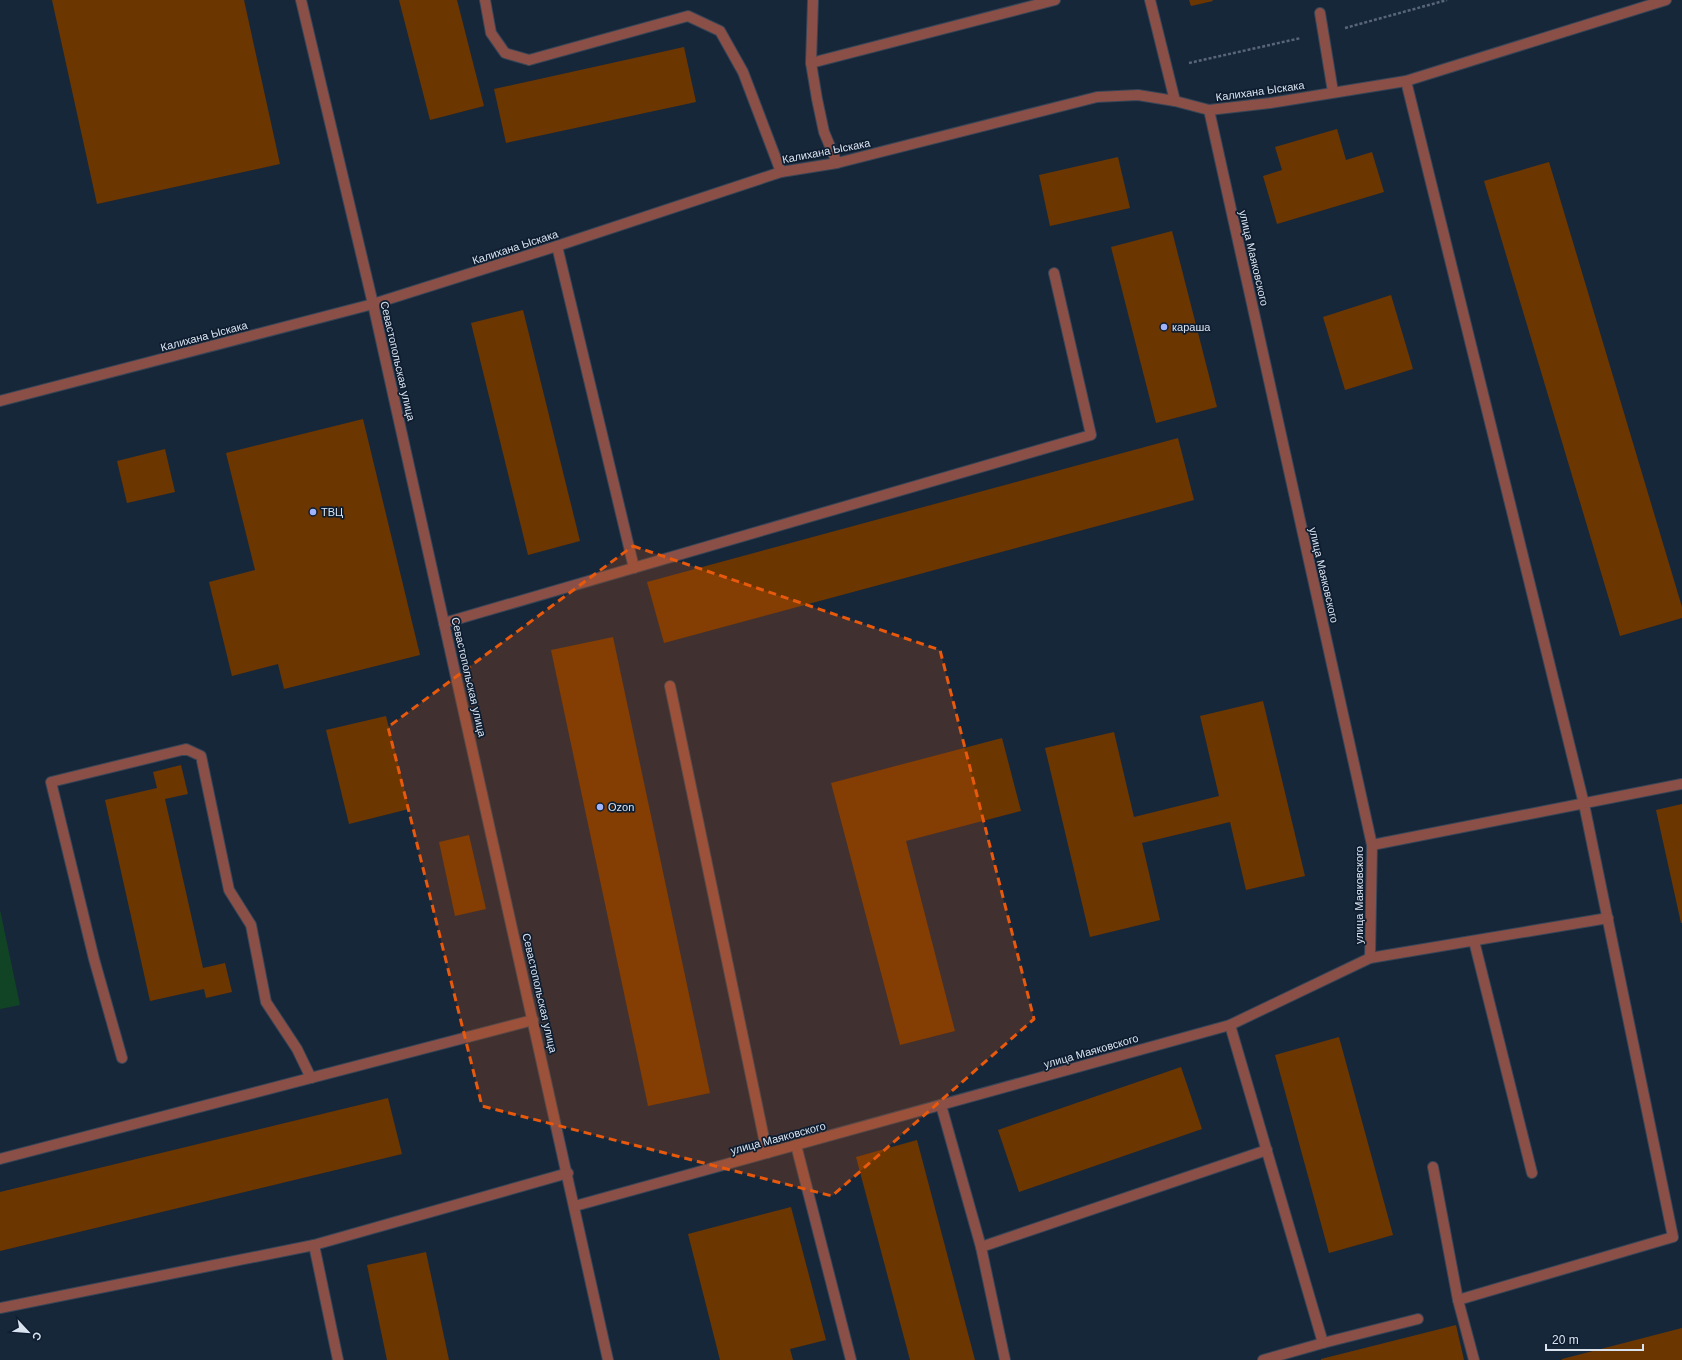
<svg xmlns="http://www.w3.org/2000/svg" width="1682" height="1360" viewBox="0 0 1682 1360" font-family="Helvetica,sans-serif">
<rect width="100%" height="100%" fill="#17273a"/>
<path fill="#114424" d="M0 910 20 1005 0 1009Z"/>
<g fill="#6c3600">
<path d="M52 0H244L280 164 97 204Z"/>
<path d="M399 0H457L484 106 430 120Z"/>
<path d="M1189 0H1212L1213 1 1191 6Z"/>
<path d="M684 47 696 102 506 143 494 89Z"/>
<path d="M1337 129 1346 160 1372 152 1384 192 1277 224 1263 176 1282 170 1275 147Z"/>
<path d="M1118 157 1130 208 1050 226 1039 175Z"/>
<path d="M1549 162 1682 607V618L1620 636 1484 181Z"/>
<path d="M1172 231 1217 407 1156 423 1111 247Z"/>
<path d="M1391 295 1413 369 1345 390 1323 317Z"/>
<path d="M523 310 580 541 528 555 471 323Z"/>
<path d="M363 419 420 655 284 689 278 664 232 676 209 582 255 570 226 453Z"/>
<path d="M1178 438 1194 500 664 643 647 582Z"/>
<path d="M165 449 175 492 127 503 117 461Z"/>
<path d="M613 637 710 1093 648 1106 551 650Z"/>
<path d="M1263 701 1305 876 1246 890 1230 822 1142 843 1160 920 1090 937 1045 748 1114 732 1134 817 1219 796 1200 716Z"/>
<path d="M386 716 409 809 349 824 326 730Z"/>
<path d="M1002 738 1021 811 906 841 955 1031 900 1045 831 783Z"/>
<path d="M181 765 188 794 165 799 203 968 225 963 232 992 206 998 204 989 150 1001 105 800 157 788 153 772Z"/>
<path d="M1682 804V923H1681L1656 810Z"/>
<path d="M469 835 486 909 455 916 439 842Z"/>
<path d="M1339 1037 1393 1235 1329 1253 1275 1055Z"/>
<path d="M1181 1067 1202 1129 1019 1192 998 1130Z"/>
<path d="M388 1098 402 1154 0 1251V1192Z"/>
<path d="M917 1140 975 1360H910L856 1157Z"/>
<path d="M791 1207 826 1340 790 1349 793 1360H720L688 1234Z"/>
<path d="M426 1252 449 1360H387L367 1265Z"/>
<path d="M1456 1325 1464 1360H1321V1359Z"/>
<path d="M1682 1328V1360H1562V1359Z"/>
</g>
<g fill="none" stroke-linecap="round" stroke-linejoin="round">
<g stroke="#364557" stroke-width="12">
<g id="lane">
<path d="M485 0 491 33 505 53 529 60 688 16 720 31 743 72 781 172"/>
<path d="M813 0 811 63 817 99 824 132 837 163"/>
<path d="M1150 0 1175 101"/>
<path d="M1320 13 1333 92"/>
<path d="M811 63 1055 0"/>
<path d="M1406 81 1584 804 1673 1237 1458 1300 1474 1360"/>
<path d="M557 246 634 568"/>
<path d="M444 623 1091 435 1054 273"/>
<path d="M1474 941 1532 1173"/>
<path d="M1370 958 1608 918"/>
<path d="M1230 1025 1323 1343 1263 1360"/>
<path d="M122 1058 94 959 51 782 186 749 201 756 229 890 251 925 266 1002 297 1049 311 1078"/>
<path d="M941 1105 981 1247 1005 1360"/>
<path d="M796 1145 851 1360"/>
<path d="M0 1159 533 1020"/>
<path d="M1433 1167 1458 1300"/>
<path d="M981 1247 1267 1150"/>
<path d="M0 1308 314 1245"/>
<path d="M1323 1343 1418 1319"/>
<path d="M338 1360 314 1245 568 1173"/>
</g>
</g>
<g stroke="#364557" stroke-width="12">
<g id="street">
<path d="M301 0 373 304 608 1360"/>
<path d="M0 401 373 304 557 246 781 172 837 163 1097 97 1138 95 1175 101 1209 110 1270 103 1406 81 1666 0"/>
<path d="M670 686 767 1153"/>
<path d="M1372 845 1682 784"/>
<path d="M575 1206 1230 1025 1370 958 1372 845 1209 110"/>
</g>
</g>
<g stroke="#586677" stroke-width="2.5" stroke-dasharray="3 2" stroke-linecap="butt">
<path d="M1345 28 1447 0"/>
<path d="M1189 63 1301 38"/>
</g>
<use href="#lane" stroke="#8a4f46" stroke-width="10"/>
<use href="#street" stroke="#8a4f46" stroke-width="10"/>
</g>
<path fill="#e8590c" fill-opacity="0.2" stroke="#e8590c" stroke-width="3" stroke-dasharray="8 5" stroke-linejoin="round" d="M633 546 940 650 1034 1019 832 1196 482 1106 388 727Z"/>
<g fill="#a0b3fd" stroke="#0e1d30" stroke-width="1.5">
<circle cx="1164" cy="327" r="4"/>
<circle cx="313" cy="512" r="4"/>
<circle cx="600" cy="807" r="4"/>
</g>
<g text-anchor="middle" stroke-width="3.5" stroke-linejoin="round" paint-order="stroke">
<g font-size="11" fill="#d9e3f0" stroke="#0e1d30">
<text transform="translate(1260 91) rotate(-8)" y="4">Калихана Ыскака</text>
<text transform="translate(826 151) rotate(-11)" y="4">Калихана Ыскака</text>
<text transform="translate(515 247) rotate(-18)" y="4">Калихана Ыскака</text>
<text transform="translate(1254 258) rotate(77)" y="4">улица Маяковского</text>
<text transform="translate(204 336) rotate(-15)" y="4">Калихана Ыскака</text>
<text transform="translate(398 361) rotate(77)" y="4">Севастопольская улица</text>
<text transform="translate(1324 575) rotate(77)" y="4">улица Маяковского</text>
<text transform="translate(469 677) rotate(77)" y="4">Севастопольская улица</text>
<text transform="translate(1359 895) rotate(-90)" y="4">улица Маяковского</text>
<text transform="translate(540 993) rotate(77)" y="4">Севастопольская улица</text>
<text transform="translate(1091 1051) rotate(-16)" y="4">улица Маяковского</text>
<text transform="translate(778 1138) rotate(-15)" y="4">улица Маяковского</text>
</g>
<g font-size="11" fill="#d9e3f0" stroke="#0e1d30" text-anchor="start">
<text x="1172" y="331">караша</text>
<text x="321" y="516">ТВЦ</text>
<text x="608" y="811">Ozon</text>
</g>
</g>
<g transform="translate(28 1332) rotate(116)" stroke="#0e1d30" stroke-width="3" paint-order="stroke">
<path d="M0-3L7 15L0 10L-7 15Z" fill="#d9e3f0"/>
<text y="-6" font-size="11" font-weight="bold" text-anchor="middle" fill="#d9e3f0">С</text>
</g>
<path d="M1546 1344v6h97v-6" fill="none" stroke="#d9e3f0" stroke-width="2"/>
<text x="1552" y="1344" font-size="12" fill="#d9e3f0" stroke="#0e1d30" stroke-width="3" paint-order="stroke">20 m</text>
</svg>
